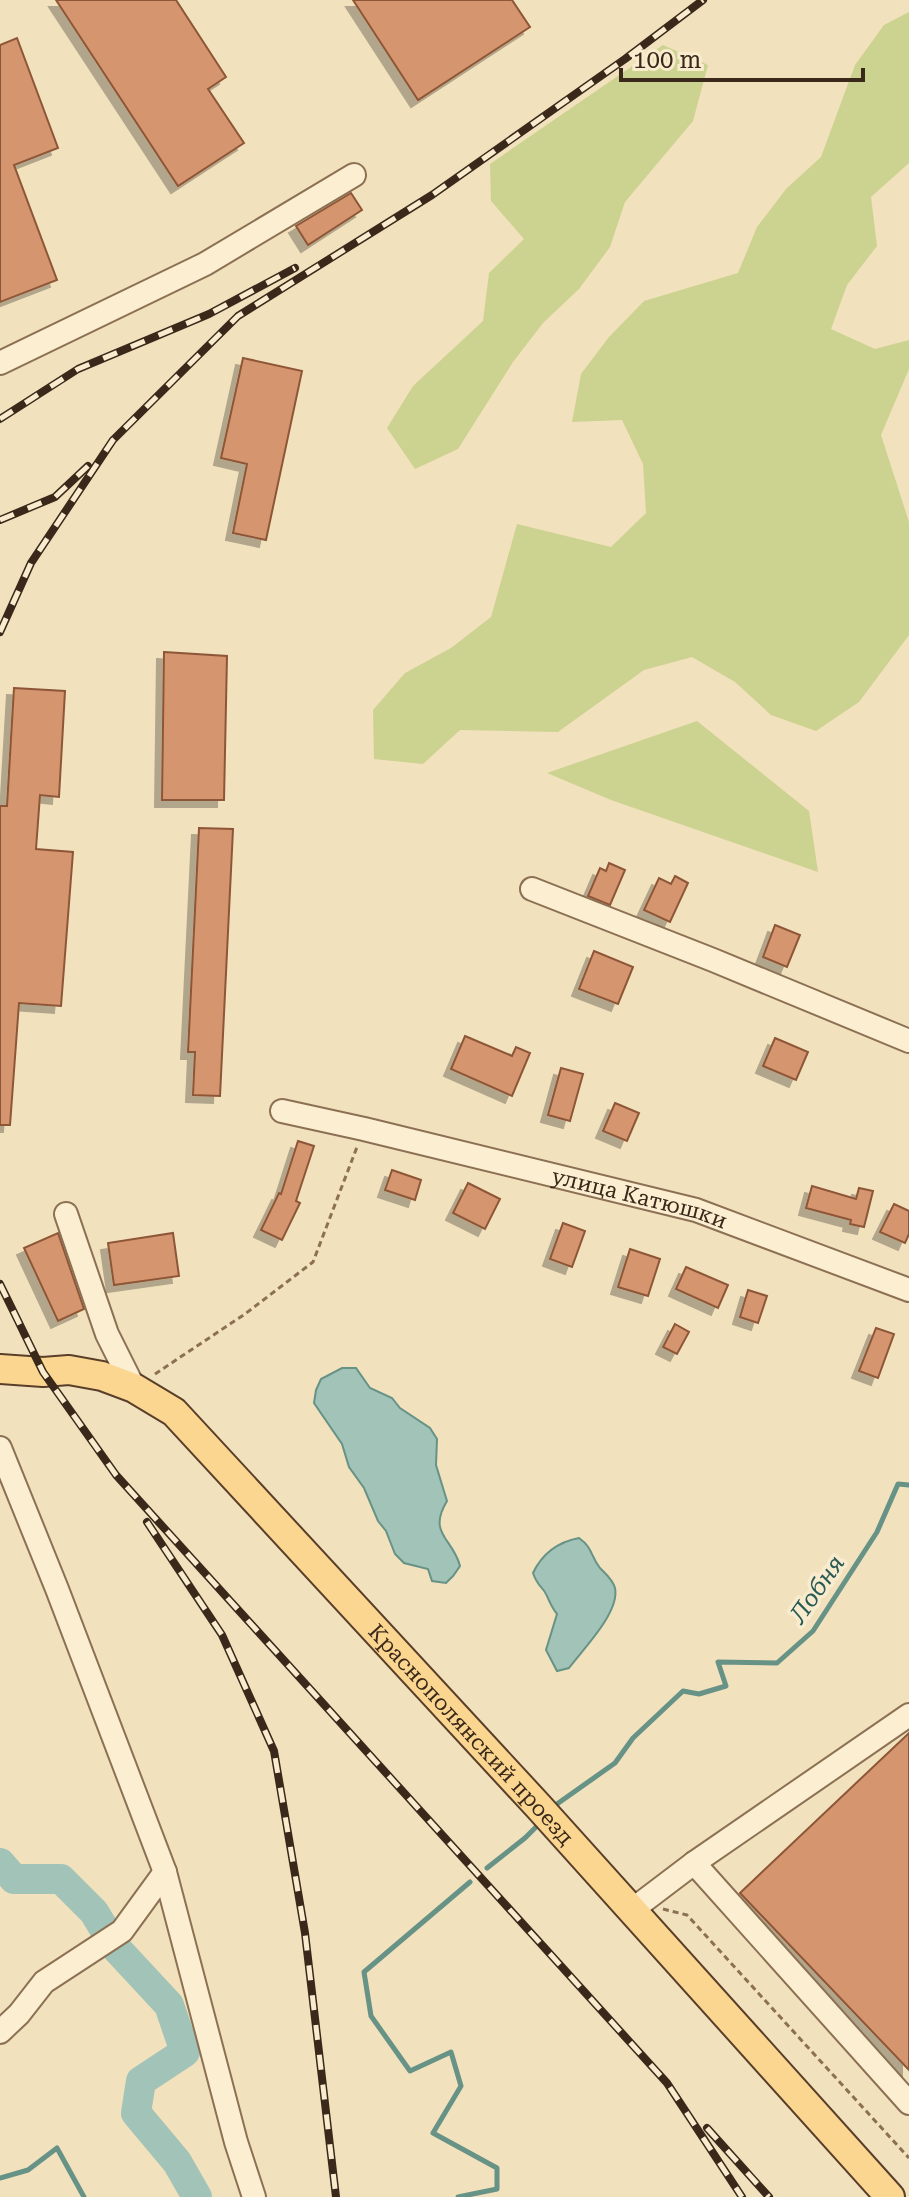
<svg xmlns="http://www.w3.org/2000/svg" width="909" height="2197" viewBox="0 0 909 2197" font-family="'Roboto Serif',serif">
<defs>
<filter id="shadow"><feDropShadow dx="-7" dy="7" stdDeviation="0" flood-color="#0004"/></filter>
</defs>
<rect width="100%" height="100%" fill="#f2e1bd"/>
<g fill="#ccd290">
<path d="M909 12V163L871 197 877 246 847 285 831 329 875 349 909 340V369L881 435 909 522V635L859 702 816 731 771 715 735 682 692 657 644 670 558 732 460 730 423 764 374 759 373 710 405 673 451 648 491 617 517 524 611 547 646 513 643 464 622 420 572 422 581 374 609 337 644 301 738 273 757 227 786 189 821 157 855 65 884 25Z"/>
<path d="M663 45 708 65 693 121 625 202 610 247 579 289 543 323 513 362 458 449 415 469 387 428 413 386 483 321 489 273 524 239 491 201 490 164Z"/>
<path d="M697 721 809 811 818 872 611 800 547 773Z"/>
</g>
<g fill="#a1c3b8" stroke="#679286" stroke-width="2">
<path d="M342 1368H356L370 1388 392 1398 400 1408 430 1428 437 1439 436 1465 447 1501C427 1534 453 1538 460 1566L453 1576 446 1583 432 1581 428 1569 404 1563 395 1554 386 1531 378 1521 364 1488 349 1467 342 1444 314 1403 316 1390 321 1379Z"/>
<path d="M579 1538C593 1548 590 1555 600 1568 606 1574 613 1580 615 1588 620 1612 584 1648 569 1668L557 1671 546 1650 557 1614C552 1608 550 1603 547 1596 543 1586 538 1588 533 1573 542 1554 558 1542 579 1538Z"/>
</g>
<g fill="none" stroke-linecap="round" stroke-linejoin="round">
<g stroke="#679286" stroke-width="5">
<path d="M557 1804 615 1763 633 1738 683 1691 699 1694 726 1686 718 1662 777 1663 813 1631 877 1532 898 1484 909 1485"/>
<path d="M487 1868 525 1838 537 1826"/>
<path d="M0 2178 28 2170 57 2148 84 2197"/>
<path d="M458 2197 497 2189V2168L433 2133 461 2086 451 2052 410 2071 371 2016 364 1972 470 1882"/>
</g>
<g stroke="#a1c3b8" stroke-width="30">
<path d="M0 1863 14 1879H61L94 1912 106 1932"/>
<path d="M116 1948 169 2005 185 2052 141 2081 136 2113 177 2162 197 2197"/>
</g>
</g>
<g fill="#d5956e" stroke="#8e5737" stroke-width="2" filter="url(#shadow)">
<path d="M56 0H176L226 77 208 89 244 143 178 186Z"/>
<path d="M353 0H512L530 27 418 100Z"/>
<path d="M17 38 58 148 14 165 57 280 0 302V45Z"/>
<path d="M351 193 362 210 308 245 296 226Z"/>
<path d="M243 358 302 371 266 540 233 533 247 464 221 458Z"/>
<path d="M164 652 227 656 224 800H162Z"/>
<path d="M14 688 65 691 59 797 40 795 36 849 73 852 61 1006 19 1003 10 1125H0V806H7Z"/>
<path d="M199 828 233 829 220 1096 193 1095 195 1052H188Z"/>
<path d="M609 863 625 870 610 905 588 896 600 868 606 871Z"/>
<path d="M675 876 688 883 670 922 644 910 659 878 671 884Z"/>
<path d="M775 925 800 935 787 967 763 957Z"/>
<path d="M594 951 633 967 618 1004 579 989Z"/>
<path d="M465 1036 512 1056 516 1047 530 1053 512 1096 451 1069Z"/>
<path d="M775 1038 808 1052 796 1080 763 1066Z"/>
<path d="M561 1068 583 1074 570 1121 548 1115Z"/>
<path d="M615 1103 639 1113 627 1141 603 1131Z"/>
<path d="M298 1141 314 1146 296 1201 300 1203 282 1240 261 1230 279 1193 281 1194Z"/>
<path d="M392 1170 421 1180 415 1200 385 1190Z"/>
<path d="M468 1183 500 1199 485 1229 453 1213Z"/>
<path d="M812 1186 856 1199 859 1188 873 1191 864 1227 850 1224 851 1220 806 1208Z"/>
<path d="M894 1204 909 1211V1234L905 1243 880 1232Z"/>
<path d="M563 1223 585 1231 572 1267 550 1259Z"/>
<path d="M58 1233 84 1309 58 1321 24 1248Z"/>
<path d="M173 1233 179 1276 114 1285 108 1243Z"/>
<path d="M630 1249 660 1259 648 1296 618 1287Z"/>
<path d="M686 1267 728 1285 718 1308 676 1289Z"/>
<path d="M748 1290 767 1296 758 1323 740 1317Z"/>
<path d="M675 1324 689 1332 677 1354 663 1347Z"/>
<path d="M876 1328 894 1334 878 1378 859 1371Z"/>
<path d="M909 1733V2070L740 1893Z"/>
</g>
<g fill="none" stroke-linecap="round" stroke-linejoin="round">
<g stroke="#8c7054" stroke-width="26">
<g id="minor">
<path d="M0 363 205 264 354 175"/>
<path d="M532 889 713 960 909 1041"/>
<path id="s1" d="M282 1111 364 1129 696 1210 909 1290"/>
<path d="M66 1214 107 1334 134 1388"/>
<path d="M0 1448 57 1589 165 1872 236 2142 254 2197"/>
<path d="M694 1863 909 2103"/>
<path d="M632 1910 694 1863 909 1715"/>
<path d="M0 2032 19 2014 44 1982 122 1931 165 1872"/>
</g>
</g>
<g stroke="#593e29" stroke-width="32">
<g id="major">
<path id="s2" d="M0 1369 43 1372 69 1370 102 1376 134 1388 174 1412 539 1807 890 2197"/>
</g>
</g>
<g stroke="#8c7054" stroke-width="3" stroke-dasharray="6 4" stroke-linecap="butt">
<path d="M155 1374 245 1314 313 1262 357 1147"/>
<path d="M663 1909 687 1915 909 2158"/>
</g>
<use href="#minor" stroke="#fceed1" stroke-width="22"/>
<use href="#major" stroke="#fbd690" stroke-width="28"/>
<g stroke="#3a291a" stroke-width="8">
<g id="rail">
<path d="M0 419 78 369 209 314 295 268"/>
<path d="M0 520 55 497 88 466"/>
<path d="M0 632 31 563 113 440 238 316 432 195 625 59 703 0"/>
<path d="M0 1284 43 1372 116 1475 667 2083 742 2197"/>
<path d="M147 1522 222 1635 274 1751 305 1933 336 2197"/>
<path d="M707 2128 769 2197"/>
</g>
</g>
<use href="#rail" stroke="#f9ebcd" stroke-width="5" stroke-dasharray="15" stroke-linecap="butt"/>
</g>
<g text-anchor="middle" stroke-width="7" stroke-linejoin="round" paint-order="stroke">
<g font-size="22" fill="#3a291a" stroke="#f9ebcd">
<text dy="8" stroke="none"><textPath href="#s1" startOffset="368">улица Катюшки</textPath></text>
<text dy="8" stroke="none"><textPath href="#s2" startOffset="622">Краснополянский проезд</textPath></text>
</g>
<g font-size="24" font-style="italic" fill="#285b56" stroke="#f9ebcd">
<text transform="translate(817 1589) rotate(-55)" y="8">Лобня</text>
</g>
</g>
<path d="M621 68v12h242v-12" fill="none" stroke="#3a291a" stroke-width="4"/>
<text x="633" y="68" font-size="24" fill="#3a291a" stroke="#f9ebcd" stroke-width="6" paint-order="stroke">100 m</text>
</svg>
